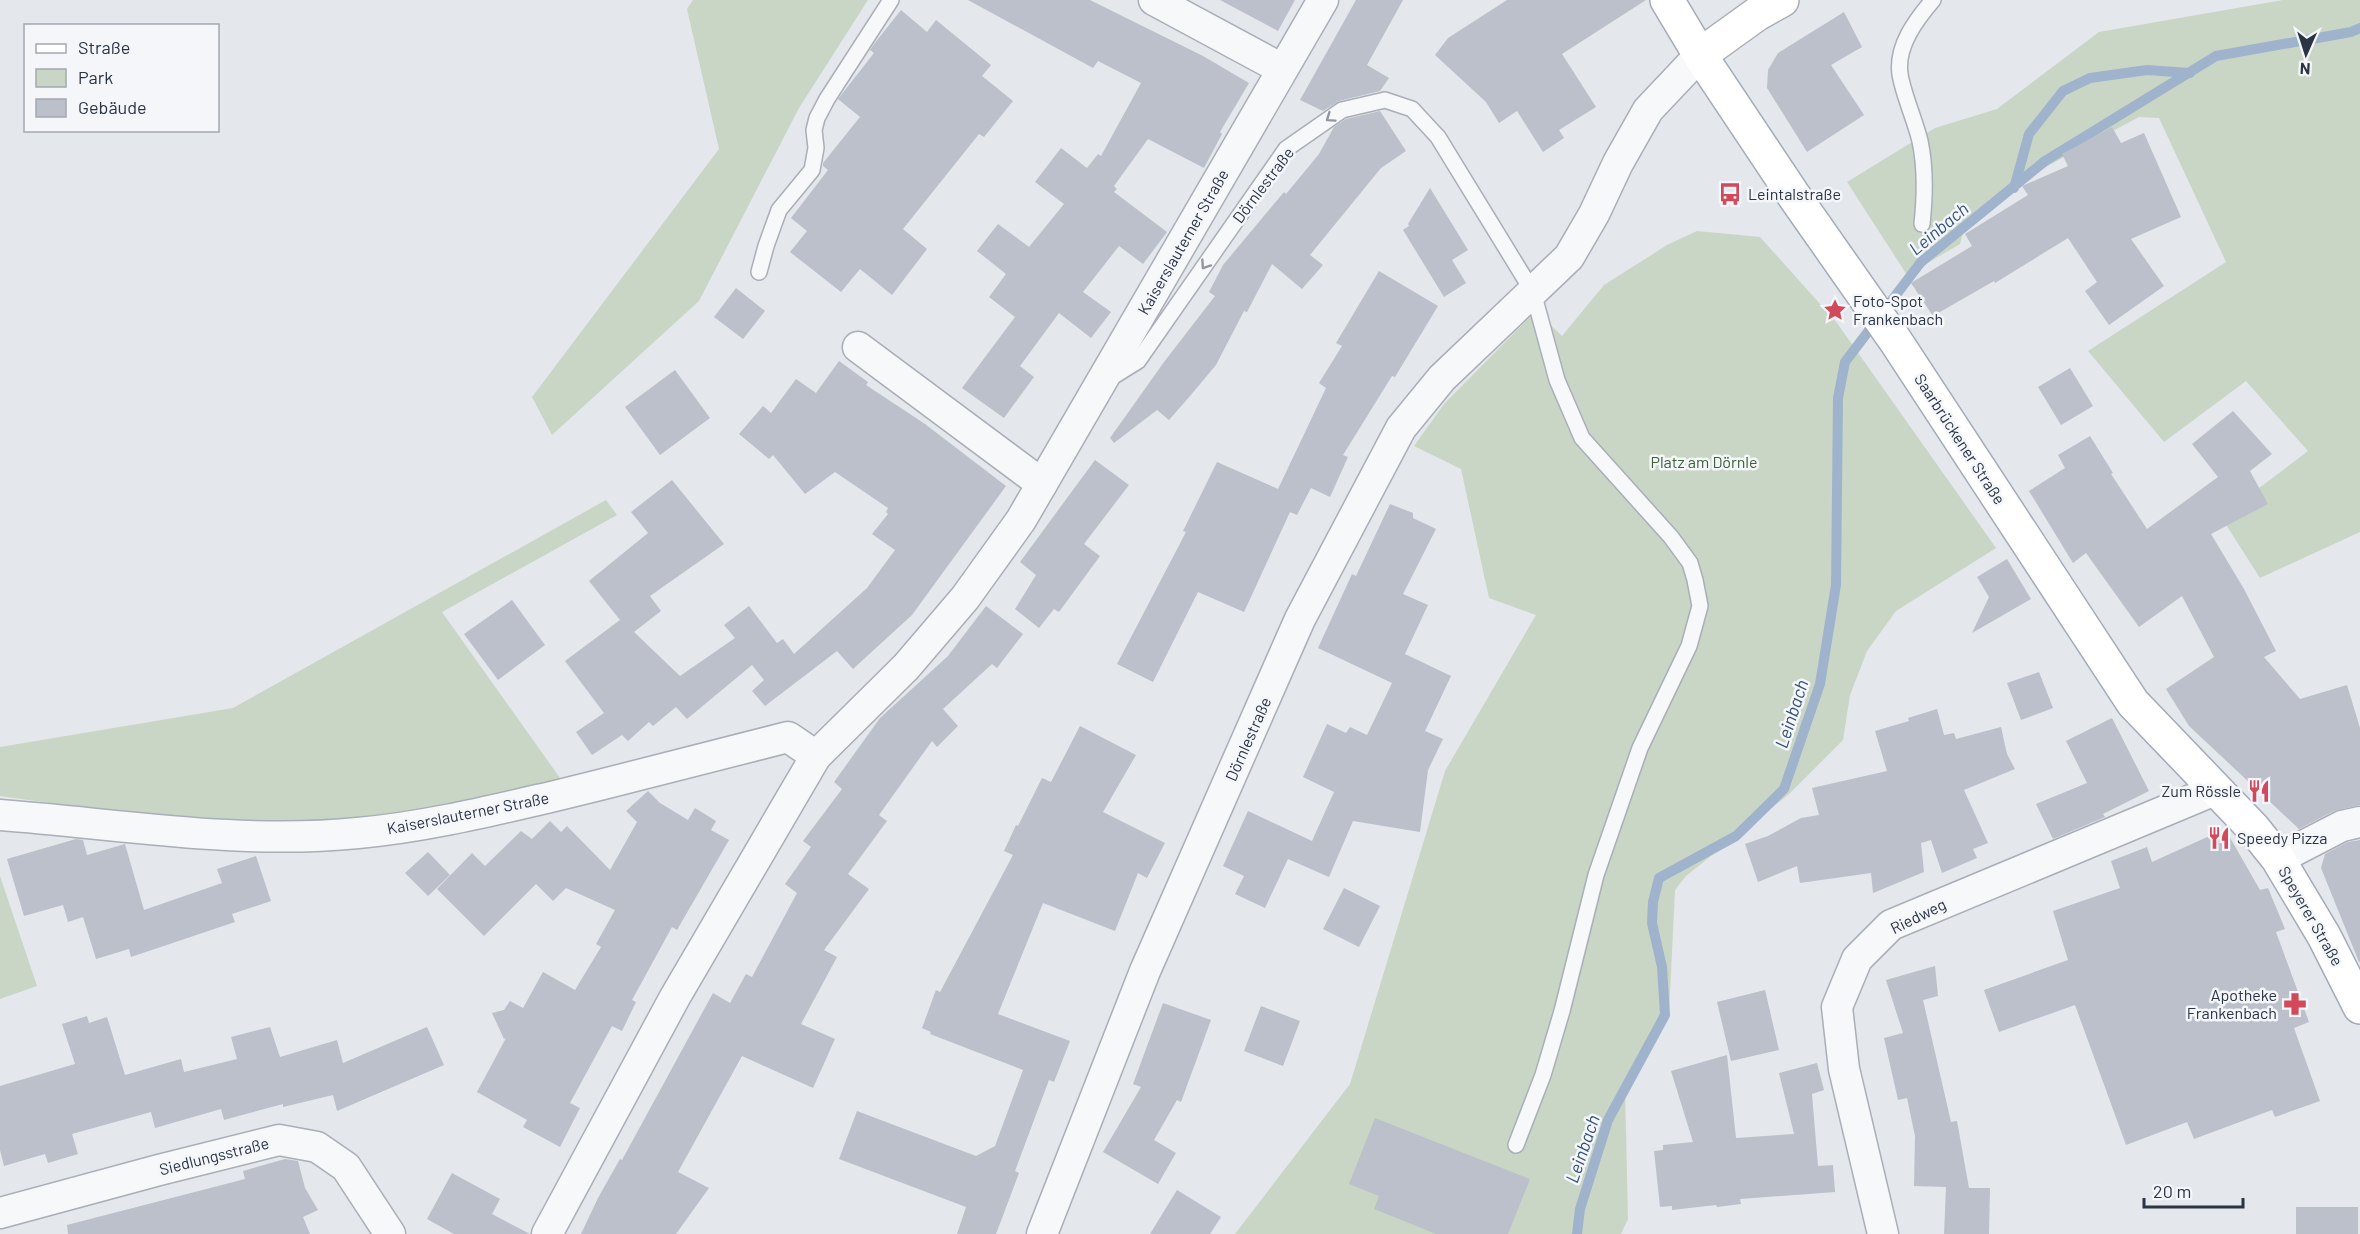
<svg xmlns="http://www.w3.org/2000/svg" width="2360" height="1234" viewBox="0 0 2360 1234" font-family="Barlow,sans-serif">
<rect width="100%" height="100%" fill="#e4e7ec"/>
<g fill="#c9d6c5">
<path d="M693 0H868L799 108 699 301 552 435 532 397 719 149 687 9Z"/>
<path d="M2283 0H2360V532L2260 578 2221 517 2308 451 2246 381 2164 442 2088 351 2226 262 2159 118 2139 117 2025 178 1965 225 1960 244 1907 275 1847 182 1935 128 1997 109 2099 32Z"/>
<path d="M1697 231 1760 237 1837 323 1996 548 1896 611 1867 651 1850 695 1843 740 1788 795 1686 876 1675 890 1669 1014 1625 1089 1628 1219 1621 1234H1235L1350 1084 1445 771 1536 615 1489 598 1461 469 1414 446 1444 404 1536 311 1562 336 1604 285 1667 245Z"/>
<path d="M606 500 617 515 442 612 565 785 401 819 228 828 0 796V747L233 708Z"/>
<path d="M0 876 37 986 0 999Z"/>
</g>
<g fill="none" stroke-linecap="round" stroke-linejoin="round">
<g stroke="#9fb4cc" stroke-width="10">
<path d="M2014 188 2029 134 2063 91 2090 78 2147 70 2190 73"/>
<path d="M1577 1234 1580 1209 1608 1120 1665 1015 1662 967 1652 923 1653 902 1659 878 1736 836 1784 789 1820 684 1836 585 1838 398 1845 362 1921 262 2045 161 2216 56 2351 32 2360 28"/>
</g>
</g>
<g fill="#bbc0ca">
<path d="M968 0H1090L1203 56 1249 83 1220 132 1222 134 1204 168 1148 139 1114 186 1117 189 1114 192 1167 232 1143 264 1119 246 1083 292 1111 312 1091 338 1059 313 1020 366 1034 377 1004 418 962 388 1015 317 989 297 1006 274 977 251 998 224 1029 247 1064 204 1035 182 1061 148 1087 168 1098 154 1101 156 1141 83 1098 61 1093 68Z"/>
<path d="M1220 0H1295L1278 31Z"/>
<path d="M1356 0H1403L1367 65 1389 78 1380 91 1339 101 1323 111 1300 100Z"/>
<path d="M1507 0H1646L1562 54 1596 107 1559 130 1564 138 1543 152 1517 111 1499 123 1486 102 1435 55 1448 38Z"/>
<path d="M901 10 927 32 936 20 991 65 982 76 1013 101 984 137 979 134 903 229 927 249 892 295 860 269 841 292 790 252 807 231 791 218 828 170 823 166V163L860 117 838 99 874 53 870 50 874 44Z"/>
<path d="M1844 12 1862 47 1831 65 1864 115 1807 152 1767 88 1768 70 1778 53Z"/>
<path d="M1380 111 1406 151 1381 168 1310 255 1323 265 1302 289 1272 264 1247 312 1244 311 1216 365 1190 396 1169 420 1157 410 1114 443 1110 438 1164 362 1215 296 1209 292 1223 265 1284 192 1286 194 1319 154 1334 127 1346 119Z"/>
<path d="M2112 127 2121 143 2144 133 2181 217 2131 239 2164 286 2109 325 2085 291 2097 282 2068 238 1995 283 1994 281 1933 316 1911 283 1972 246 1965 234 2028 195 2022 186 2068 166 2062 154Z"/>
<path d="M1430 188 1468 250 1452 260 1466 283 1444 297 1403 230 1409 226 1408 224Z"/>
<path d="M1379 271 1438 306 1395 377 1392 376 1343 455 1348 457 1330 497 1311 488 1297 515 1290 512 1244 612 1198 592 1153 682 1117 664 1186 532 1183 531 1217 462 1278 489 1326 388 1319 383 1342 346 1336 343Z"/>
<path d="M736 288 765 311 743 339 714 317Z"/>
<path d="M839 361 868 382 866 385 925 424 1006 486 912 615 853 669 837 651 765 706 752 691 764 680 752 665 687 719 676 707 653 726 649 722 628 741 622 735 592 755 576 732 604 713 565 661 620 620 589 581 648 533 631 512 672 480 724 544 650 596 661 611 634 632 680 676 735 638 724 625 749 606 777 643 783 639 794 654 867 588 895 550 872 534 888 514 886 512 888 508 835 472 805 494 773 455 769 459 739 434 763 406 771 413 796 379 816 393Z"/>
<path d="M2070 368 2093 406 2061 425 2038 387Z"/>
<path d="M675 370 710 418 660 455 625 407Z"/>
<path d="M2233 411 2272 454 2250 471 2268 504 2211 534 2244 589 2276 651 2264 657 2300 699 2347 685 2360 728V805L2334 811 2299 829 2189 726 2166 689 2214 657 2182 596 2139 627 2086 553 2073 563 2029 491 2065 468 2058 455 2090 436 2113 473 2111 474 2147 529 2218 477 2192 444Z"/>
<path d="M1095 460 1129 485 1084 544 1100 556 1059 612 1054 609 1039 628 1015 609 1036 575 1020 562Z"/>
<path d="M1390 504 1413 513V518L1436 529 1403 594 1428 605 1405 654 1451 676 1425 731 1443 739 1428 770 1420 832 1353 821 1329 877 1288 859 1265 908 1235 894 1244 876 1223 866 1248 811 1312 841 1334 792 1303 777 1327 724 1346 733 1350 727 1367 735 1392 683 1318 648 1352 574 1356 576Z"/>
<path d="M2007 559 2031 599 1972 633 1989 597 1977 577Z"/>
<path d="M512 600 545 645 498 680 464 634Z"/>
<path d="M986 606 1023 634 997 668 992 664 943 709 958 726 937 747 932 741 879 815 887 821 848 874 869 889 824 950 837 957 801 1024 835 1039 813 1088 742 1056 678 1172 709 1188 676 1234H581L598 1198 620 1159 622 1160 713 993 730 1003 746 974 752 977 797 893 785 884 811 847 803 841 842 789 834 782 880 718 948 656Z"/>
<path d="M2039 672 2053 708 2021 720 2007 683Z"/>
<path d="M1937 709 1944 735 1954 733 1956 739 2001 727 2007 754 2015 769 1964 790 1988 843 1973 849 1977 858 1942 873 1931 840 1921 843 1924 872 1873 893 1871 873 1800 883 1797 866 1758 882 1745 844 1768 836 1801 818 1819 815 1812 788 1887 771 1875 731 1909 721 1908 718Z"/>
<path d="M2112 718 2149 791 2103 814 2105 817 2053 839 2036 804 2087 783 2066 741Z"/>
<path d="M1080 726 1136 755 1103 812 1165 843 1147 878 1138 873 1115 931 1043 903 998 1014 1070 1041 1054 1082 1049 1080 1015 1171 1019 1173 996 1234H957L966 1207 839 1159 857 1111 976 1156 995 1146 1023 1070 930 1034 931 1032 922 1028 936 990 940 992 1013 855 1004 851 1016 825 1018 826 1042 778 1051 782Z"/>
<path d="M648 791 660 803 688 820 695 808 716 821 711 830 729 840 677 930 672 927 632 1000 636 1002 622 1031 612 1026 570 1103 580 1108 560 1147 523 1127 527 1120 477 1092 506 1038 504 1039 492 1013 504 1010 510 1001 523 1008 543 972 575 990 601 947 596 944 615 910 566 888 553 901 536 884 484 936 437 889 472 853 485 866 521 831 532 839 550 821 561 832 567 826 610 870 637 822 626 811Z"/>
<path d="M2225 829 2260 890 2268 888 2285 929 2276 932 2309 1022 2294 1028 2320 1101 2275 1117 2272 1110 2194 1139 2187 1122 2126 1145 2075 1005 1999 1032 1984 990 2068 960 2053 911 2120 888 2111 861 2147 847 2152 862Z"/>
<path d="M76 839 83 840 87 855 125 844 144 910 222 883 217 869 256 856 271 901 232 914 235 922 131 957 129 949 96 959 83 917 68 922 63 905 24 916 7 859Z"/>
<path d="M2360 840V962H2359L2321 868 2325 854 2348 842Z"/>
<path d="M428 852 450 875 428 896 405 873Z"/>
<path d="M1344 888 1380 906 1359 947 1323 929Z"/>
<path d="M1935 966 1938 996 1923 1000 1951 1122 1957 1121 1969 1188H1990L1989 1234H1944L1946 1187 1914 1186 1915 1136 1907 1098 1898 1100 1884 1038 1903 1033 1886 980Z"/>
<path d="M1765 990 1779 1050 1731 1061 1717 1002Z"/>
<path d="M1163 1003 1211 1020 1181 1102 1177 1100 1154 1140 1176 1153 1158 1184 1103 1152 1141 1087 1133 1084Z"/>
<path d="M1261 1006 1300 1021 1283 1066 1244 1051Z"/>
<path d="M87 1016 89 1023 107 1017 125 1075 181 1059 184 1072 237 1059 231 1037 270 1027 280 1057 337 1040 343 1063 427 1027 444 1065 337 1111 333 1095 283 1107V1104L224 1120 221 1109 155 1128 151 1112 72 1134 78 1154 48 1163 45 1154 4 1166 0 1150V1086L75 1064 62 1024Z"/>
<path d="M1727 1055 1736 1138 1794 1134 1779 1073 1817 1063 1824 1090 1812 1094 1818 1166 1833 1165 1835 1192 1740 1199 1741 1204 1717 1207 1716 1205 1672 1210V1206L1660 1207 1654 1151 1663 1150V1145L1693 1142 1671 1071Z"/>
<path d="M1375 1118 1530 1179 1508 1234H1436L1374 1209 1379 1196 1349 1184Z"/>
<path d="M285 1159 298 1161 305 1188 318 1210 303 1217 310 1234H68L67 1225 245 1179 243 1171Z"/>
<path d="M452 1173 500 1199 492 1214 530 1234H454L427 1219Z"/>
<path d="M1177 1190 1221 1217 1210 1234H1150Z"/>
<rect x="2296" y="1207" width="62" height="27"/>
</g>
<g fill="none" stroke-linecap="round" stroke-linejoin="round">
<g stroke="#a9aeb7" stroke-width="18">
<g id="service">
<path d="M1922 224C1925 196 1926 169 1920 141 1915 120 1903 94 1900 74 1896 46 1916 20 1933 0"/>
<path d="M759 272 766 246 779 210 812 170 816 148 814 130 817 118 827 99 891 0"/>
<path d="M1109 379 1138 361 1286 149 1342 110 1385 100 1412 109 1438 137 1533 292 1557 380 1582 438 1671 537 1690 563 1695 580 1700 606 1689 646 1640 748 1596 875 1562 1011 1543 1075 1516 1145"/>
</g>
</g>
<g stroke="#a9aeb7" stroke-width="33">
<g id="minor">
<path d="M1154 0 1282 69"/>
<path d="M858 347 1042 484"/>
<path d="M0 815C119 824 239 845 358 833 425 827 490 811 555 796 633 777 711 757 788 737L816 756"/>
<path d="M2278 859 2342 826 2360 822"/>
<path d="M0 1213 159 1170 279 1140 317 1147 346 1167 390 1234"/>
<path d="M547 1234 675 997 816 756 906 667 965 598 1021 520 1323 0"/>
<path d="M1042 1234 1145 971 1281 662 1300 619 1401 428 1442 378 1569 257 1594 214 1618 163 1648 110 1700 55"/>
<path d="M1883 1234 1844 1069 1837 1007 1857 959 1891 925 2215 790"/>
</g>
</g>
<g stroke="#a9aeb7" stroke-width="36">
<path id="secondary" d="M1700 55 1757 14 1782 0"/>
</g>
<g stroke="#a3abb8" stroke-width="36">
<path id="primary" d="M1667 0 1700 55 1792 193 1895 340 2133 703 2254 829 2278 859 2324 936 2360 1007"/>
</g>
<use href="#service" stroke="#f7f8fa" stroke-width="15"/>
<use href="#minor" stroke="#f7f8fa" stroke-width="30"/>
<use href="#secondary" stroke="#fff" stroke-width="33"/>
<use href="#primary" stroke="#fff" stroke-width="33"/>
</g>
<defs><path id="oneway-chevron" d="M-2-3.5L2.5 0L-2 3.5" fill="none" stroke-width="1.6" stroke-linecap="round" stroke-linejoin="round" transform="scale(1.5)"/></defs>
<g stroke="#9196a0">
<use href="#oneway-chevron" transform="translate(1330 118) rotate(145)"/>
<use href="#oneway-chevron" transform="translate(1205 265) rotate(124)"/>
</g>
<defs>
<g id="bus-bare" transform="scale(1.8)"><path d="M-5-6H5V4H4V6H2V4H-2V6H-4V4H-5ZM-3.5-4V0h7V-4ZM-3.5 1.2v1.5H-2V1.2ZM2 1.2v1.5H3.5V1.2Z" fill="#d1495b" stroke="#f4f6f9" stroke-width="2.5" paint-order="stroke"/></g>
<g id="sight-bare" transform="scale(1.8)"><path d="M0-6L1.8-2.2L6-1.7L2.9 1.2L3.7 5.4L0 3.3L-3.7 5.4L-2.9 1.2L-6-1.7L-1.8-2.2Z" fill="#d1495b" stroke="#f4f6f9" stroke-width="2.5" paint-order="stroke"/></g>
<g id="restaurant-bare" transform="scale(1.8)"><path d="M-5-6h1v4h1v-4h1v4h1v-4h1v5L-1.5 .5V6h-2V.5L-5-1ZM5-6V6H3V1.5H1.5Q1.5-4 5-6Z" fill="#d1495b" stroke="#f4f6f9" stroke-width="2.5" paint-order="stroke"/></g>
<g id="pharmacy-bare" transform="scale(1.8)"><path d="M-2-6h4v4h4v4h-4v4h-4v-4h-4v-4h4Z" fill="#d1495b" stroke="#f4f6f9" stroke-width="2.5" paint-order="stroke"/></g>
</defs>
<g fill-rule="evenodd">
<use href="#bus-bare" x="1730" y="194"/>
<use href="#sight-bare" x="1835" y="310"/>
<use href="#restaurant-bare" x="2259" y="791"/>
<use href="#restaurant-bare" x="2219" y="838"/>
<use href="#pharmacy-bare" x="2295" y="1004"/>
</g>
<g text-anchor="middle" stroke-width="5" stroke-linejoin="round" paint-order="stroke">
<g font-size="16" fill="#2b3445" stroke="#f4f6f9">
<text transform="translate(1263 185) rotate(-53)" y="6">Dörnlestraße</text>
<text transform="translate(1183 242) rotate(-60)" y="6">Kaiserslauterner Straße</text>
<text transform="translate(1960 439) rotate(57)" y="6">Saarbrückener Straße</text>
<text transform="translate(1248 739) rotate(-66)" y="6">Dörnlestraße</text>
<text transform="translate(468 813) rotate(-11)" y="6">Kaiserslauterner Straße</text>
<text transform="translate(1918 916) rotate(-26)" y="6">Riedweg</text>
<text transform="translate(2311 916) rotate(60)" y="6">Speyerer Straße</text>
<text transform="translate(214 1156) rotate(-14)" y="6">Siedlungsstraße</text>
</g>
<g font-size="16" fill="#2b3445" stroke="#f4f6f9" text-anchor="start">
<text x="1748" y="200">Leintalstraße</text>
<text x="1853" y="307">Foto-Spot<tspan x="1853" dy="18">Frankenbach</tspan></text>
<text x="2241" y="797" text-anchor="end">Zum Rössle</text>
<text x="2237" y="844">Speedy Pizza</text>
<text x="2277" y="1001" text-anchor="end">Apotheke<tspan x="2277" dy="18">Frankenbach</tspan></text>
</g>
<g font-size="16" fill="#3f6138" stroke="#f4f6f9">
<text x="1704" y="468">Platz am Dörnle</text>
</g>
<g font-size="18" font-style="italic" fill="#34527a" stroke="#f4f6f9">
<text transform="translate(1939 229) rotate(-40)" y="6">Leinbach</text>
<text transform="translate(1792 714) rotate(-72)" y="6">Leinbach</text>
<text transform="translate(1583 1149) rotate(-71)" y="6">Leinbach</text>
</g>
</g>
<rect x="24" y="24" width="195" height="108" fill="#f4f6f9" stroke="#a4a8b1" stroke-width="1.5"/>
<rect x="36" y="44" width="30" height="9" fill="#ffffff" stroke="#a4a8b1" stroke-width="1.5"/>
<text x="78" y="54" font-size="18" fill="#2b3445">Straße</text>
<rect x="36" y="69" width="30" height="18" fill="#c9d6c5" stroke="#a4a8b1" stroke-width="1.5"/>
<text x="78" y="84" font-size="18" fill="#2b3445">Park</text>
<rect x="36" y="99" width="30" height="18" fill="#bbc0ca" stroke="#a4a8b1" stroke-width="1.5"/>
<text x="78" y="114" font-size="18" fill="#2b3445">Gebäude</text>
<g transform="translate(2306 54) rotate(183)" stroke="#f4f6f9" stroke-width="4.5" paint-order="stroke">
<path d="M0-4.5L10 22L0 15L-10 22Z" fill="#2b3445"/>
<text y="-9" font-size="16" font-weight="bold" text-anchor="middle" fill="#2b3445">N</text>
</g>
<path d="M2144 1198v9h99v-9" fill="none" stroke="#2b3445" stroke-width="3"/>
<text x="2153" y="1198" font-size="18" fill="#2b3445" stroke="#f4f6f9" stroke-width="4.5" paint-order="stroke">20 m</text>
</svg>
